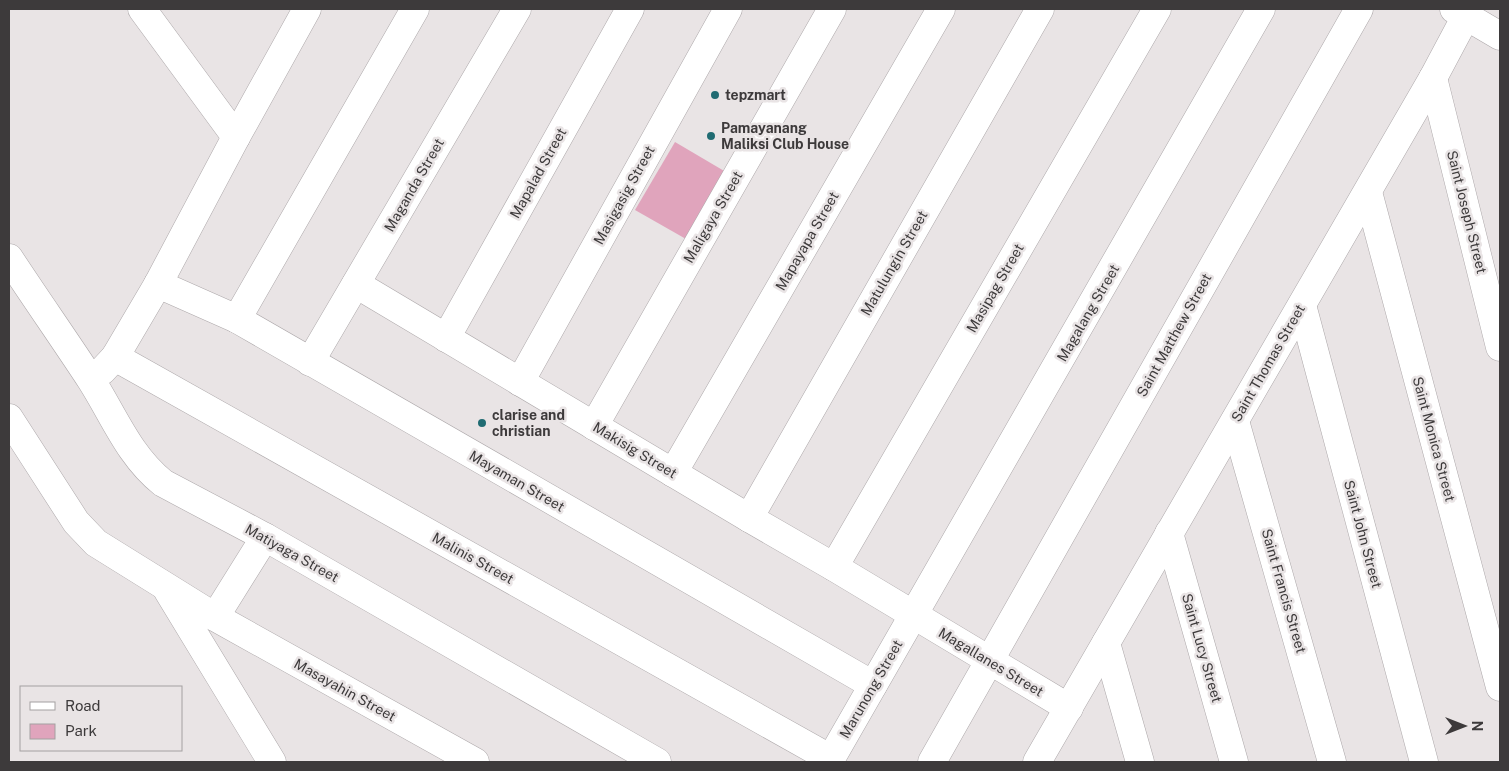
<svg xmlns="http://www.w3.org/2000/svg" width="1509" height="771" viewBox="0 0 1509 771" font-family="'Public Sans',sans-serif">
<rect width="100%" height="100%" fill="#e9e4e5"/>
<path fill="#e0a4bc" d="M675 142 731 175 693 243 635 210Z"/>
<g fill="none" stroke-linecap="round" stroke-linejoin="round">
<g stroke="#ada8aa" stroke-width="29">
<g id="minor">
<path d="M142 9 236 137"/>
<path d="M1454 9 1500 36"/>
<path d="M1433 78 1500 347"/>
<path d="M1368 192 1500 687"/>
<path d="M9 258C36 299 64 339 91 380 114 416 129 456 163 483L265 537 657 762"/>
<path d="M158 284 237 319 873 685"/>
<path d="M356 284 749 518 834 567 1069 708"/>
<path d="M1302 305 1424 762"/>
<path d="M237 319 415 9"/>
<path d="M446 338 630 9"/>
<path d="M115 357 831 759"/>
<path d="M310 362 517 9"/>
<path d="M102 371 115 357 158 284 236 137 307 9"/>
<path d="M520 382 728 9"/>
<path d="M9 418 76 522 96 543 215 617 475 762"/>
<path d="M1235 421 1332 762"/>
<path d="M594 426 832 9"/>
<path d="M673 473 941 9"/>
<path d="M749 518 1040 9"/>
<path d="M1169 533 1234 762"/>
<path d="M834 567 1157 9"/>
<path d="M168 591 272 762"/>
<path d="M215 617 265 537"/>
<path d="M1106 643 1140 762"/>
<path d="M829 762 1261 9"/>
<path d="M932 762 1359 9"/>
<path d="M1037 762 1433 78 1466 16"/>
</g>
</g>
<use href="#minor" stroke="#fff" stroke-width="28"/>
</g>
<g fill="#206b72" stroke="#e9e4e5" stroke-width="2">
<circle cx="715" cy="95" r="5"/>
<circle cx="711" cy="136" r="5"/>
<circle cx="482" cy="423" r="5"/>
</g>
<g text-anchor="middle" stroke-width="5" stroke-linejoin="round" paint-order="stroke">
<g font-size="14" font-weight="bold" fill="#3d3a3b" stroke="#e9e4e5" text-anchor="start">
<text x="725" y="100">tepzmart</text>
<text x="721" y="133">Pamayanang<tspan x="721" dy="16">Maliksi Club House</tspan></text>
<text x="492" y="420">clarise and<tspan x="492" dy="16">christian</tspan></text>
</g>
<g font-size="14" fill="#3d3a3b" stroke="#e9e4e5">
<text transform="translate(538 173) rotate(-61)" y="5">Mapalad Street</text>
<text transform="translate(414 185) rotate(-60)" y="5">Maganda Street</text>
<text transform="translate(624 195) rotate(-61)" y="5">Masigasig Street</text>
<text transform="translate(1467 212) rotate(76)" y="5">Saint Joseph Street</text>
<text transform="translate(713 217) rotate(-60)" y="5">Maligaya Street</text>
<text transform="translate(807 241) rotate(-60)" y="5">Mapayapa Street</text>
<text transform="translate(894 263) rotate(-60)" y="5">Matulungin Street</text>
<text transform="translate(995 288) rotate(-60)" y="5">Masipag Street</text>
<text transform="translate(1088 313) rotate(-60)" y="5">Magalang Street</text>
<text transform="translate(1174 335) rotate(-61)" y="5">Saint Matthew Street</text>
<text transform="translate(1268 363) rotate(-60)" y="5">Saint Thomas Street</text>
<text transform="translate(1434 439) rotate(75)" y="5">Saint Monica Street</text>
<text transform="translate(635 450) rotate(31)" y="5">Makisig Street</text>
<text transform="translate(517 481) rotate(30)" y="5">Mayaman Street</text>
<text transform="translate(1363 534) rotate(75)" y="5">Saint John Street</text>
<text transform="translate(292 553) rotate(29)" y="5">Matiyaga Street</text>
<text transform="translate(473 558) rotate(29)" y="5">Malinis Street</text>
<text transform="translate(1284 591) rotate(74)" y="5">Saint Francis Street</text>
<text transform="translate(1202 648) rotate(74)" y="5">Saint Lucy Street</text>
<text transform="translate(991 662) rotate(31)" y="5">Magallanes Street</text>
<text transform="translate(871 689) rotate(-60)" y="5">Marunong Street</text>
<text transform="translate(345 690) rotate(29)" y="5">Masayahin Street</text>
</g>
</g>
<rect width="1509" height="771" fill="none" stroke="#3d3a3b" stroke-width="20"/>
<rect x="20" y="686" width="162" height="65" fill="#e9e4e5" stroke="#a4a0a1"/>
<rect x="30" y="702" width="25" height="8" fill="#ffffff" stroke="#a4a0a1"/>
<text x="65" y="711" font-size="15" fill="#3d3a3b">Road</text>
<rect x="30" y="724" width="25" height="15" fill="#e0a4bc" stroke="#a4a0a1"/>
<text x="65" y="736" font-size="15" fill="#3d3a3b">Park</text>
<g transform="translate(1464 726) rotate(90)" stroke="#e9e4e5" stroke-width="4" paint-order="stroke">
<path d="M0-4L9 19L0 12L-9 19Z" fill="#3d3a3b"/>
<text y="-8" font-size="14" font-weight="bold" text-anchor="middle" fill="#3d3a3b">N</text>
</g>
</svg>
